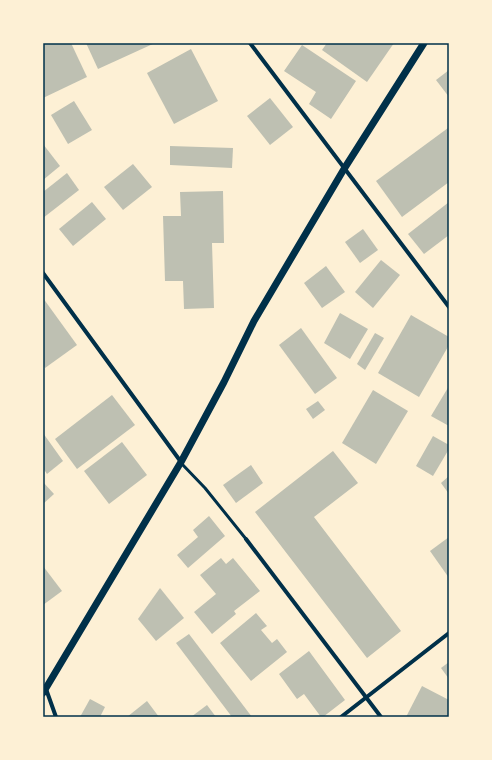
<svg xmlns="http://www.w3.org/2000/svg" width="492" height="760" viewBox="0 0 492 760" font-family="Signika,sans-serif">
<rect width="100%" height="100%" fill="#fdf0d5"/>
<g fill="#bec0b2">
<path d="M43 43H71L87 77 43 98Z"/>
<path d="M86 43H155L98 69Z"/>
<path d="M327 43H394L367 82 322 50Z"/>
<path d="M302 45 356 81 331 119 309 104 316 92 284 71Z"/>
<path d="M191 49 218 101 174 124 147 73Z"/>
<path d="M449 70V97L436 80Z"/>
<path d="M270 98 293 127 270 145 247 116Z"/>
<path d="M74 101 92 130 68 144 51 115Z"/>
<path d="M448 128 449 130V182L402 217 376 181Z"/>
<path d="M43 144 60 166 43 180Z"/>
<path d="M170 146 233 148 232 168 170 165Z"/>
<path d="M133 164 152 187 123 210 104 187Z"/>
<path d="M67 173 79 190 43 218V192Z"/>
<path d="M223 191 224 243H212L214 308 184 309 183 281H165L163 216H181L180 192Z"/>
<path d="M92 202 106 219 73 246 59 229Z"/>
<path d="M449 202V235L424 254 408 234Z"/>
<path d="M363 229 378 250 360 263 345 242Z"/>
<path d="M381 260 400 275 373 308 355 292Z"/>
<path d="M326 266 345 292 322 308 304 283Z"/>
<path d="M43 298 77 345 45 368 43 364Z"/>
<path d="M340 313 368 329 350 359 324 343Z"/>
<path d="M411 315 449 337V345L419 397 378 373Z"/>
<path d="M301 328 337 378 315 394 279 345Z"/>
<path d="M375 333 384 338 365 370 357 364Z"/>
<path d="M449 386V426L431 416Z"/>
<path d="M373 390 408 411 376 464 342 443Z"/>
<path d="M112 395 135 425 77 469 55 439Z"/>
<path d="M318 401 325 410 313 419 306 409Z"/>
<path d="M43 433 63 461 47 474 43 468Z"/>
<path d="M433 436 449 445V449L433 476 416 466Z"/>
<path d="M122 442 147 475 109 504 84 471Z"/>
<path d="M333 451 358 483 314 517 401 631 367 658 255 512Z"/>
<path d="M251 465 263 483 236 503 223 485Z"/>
<path d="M449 476V494L441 483Z"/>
<path d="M43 482 54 494 43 504Z"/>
<path d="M209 516 225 536 188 568 177 555 198 537 193 530Z"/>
<path d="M449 537V578L430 551Z"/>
<path d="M221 558 226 564 233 558 260 591 234 611 236 614 212 634 194 612 216 594 200 575Z"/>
<path d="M43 566 62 591 43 605Z"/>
<path d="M160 588 184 618 156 641 138 619Z"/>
<path d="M256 613 267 626 261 630 272 643 277 639 287 652 251 681 220 643Z"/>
<path d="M189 634 252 717H232L176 643Z"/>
<path d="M309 651 345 700 323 717H321L304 694 297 699 279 674Z"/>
<path d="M449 662V679L441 668Z"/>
<path d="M422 686 449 700V717H406Z"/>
<path d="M90 699 105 707 100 717H80Z"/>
<path d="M147 701 159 717H127Z"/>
<path d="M207 705 216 717H191Z"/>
</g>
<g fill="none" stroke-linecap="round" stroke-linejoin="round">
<path stroke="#003049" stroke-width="3" d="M181 463 205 488 246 539"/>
<g stroke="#003049" stroke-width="4">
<path d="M250 43 449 307"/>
<path d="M43 273 181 462"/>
<path d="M246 539 381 717"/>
<path d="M43 686 46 689 56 717"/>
<path d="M341 717 449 633"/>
</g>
<path stroke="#003049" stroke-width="7" d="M43 693 181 462 224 382 254 321 344 169 424 43"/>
</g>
<rect width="492" height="760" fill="none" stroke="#fdf0d5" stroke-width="88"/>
<rect x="44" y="44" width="404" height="672" fill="none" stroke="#003049" stroke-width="1.5"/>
</svg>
